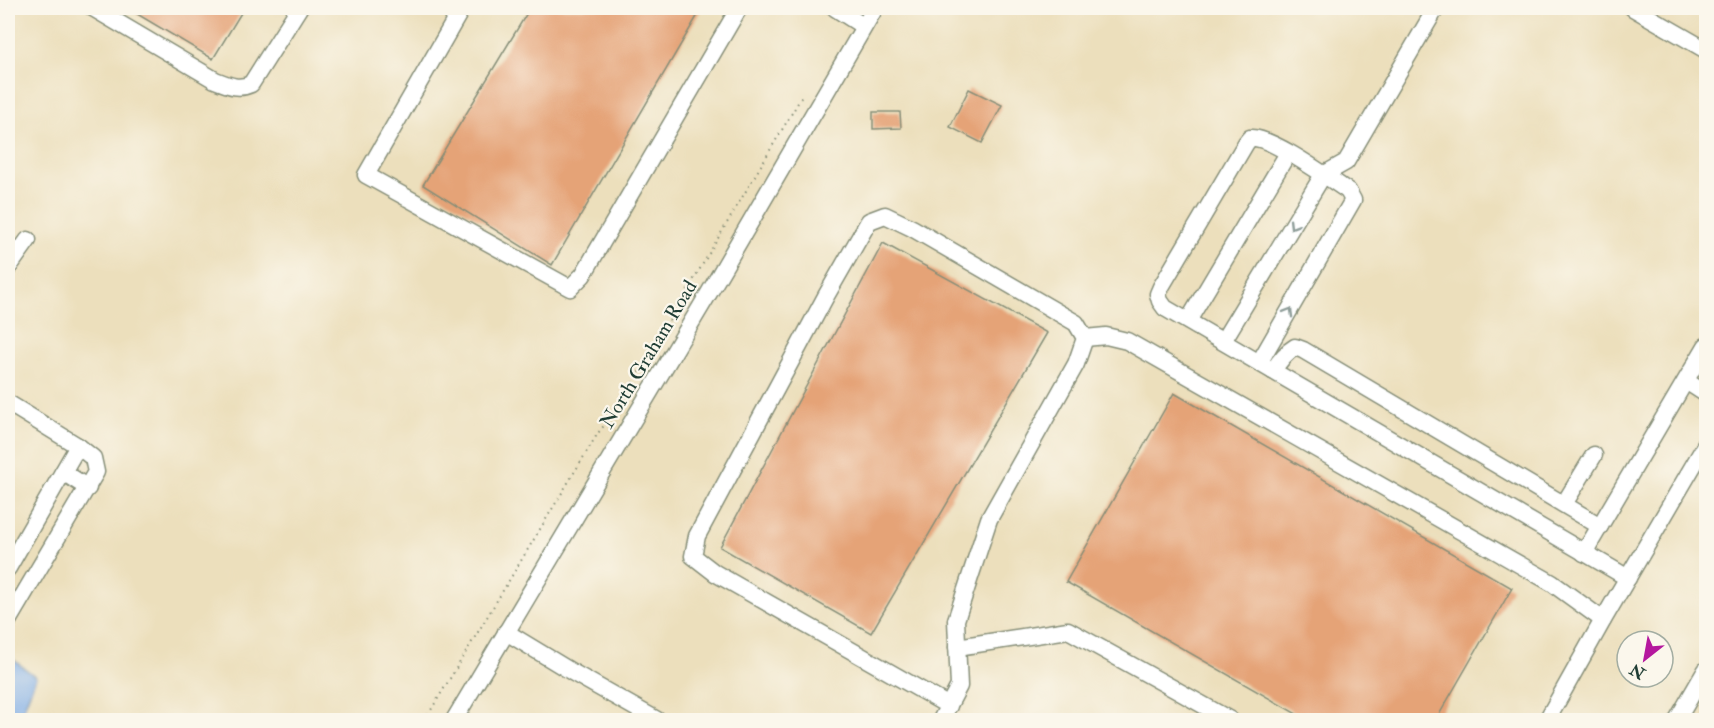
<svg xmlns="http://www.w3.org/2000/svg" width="1714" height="728" viewBox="0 0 1714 728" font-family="'IM FELL Double Pica',serif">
<rect width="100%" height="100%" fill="#fbf7ec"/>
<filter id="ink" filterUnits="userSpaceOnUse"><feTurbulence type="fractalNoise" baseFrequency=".0167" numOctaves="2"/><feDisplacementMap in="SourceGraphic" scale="12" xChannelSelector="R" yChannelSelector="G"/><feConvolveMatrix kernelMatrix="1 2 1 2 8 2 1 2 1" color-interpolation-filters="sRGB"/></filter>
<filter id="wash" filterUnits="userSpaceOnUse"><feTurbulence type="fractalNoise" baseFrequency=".008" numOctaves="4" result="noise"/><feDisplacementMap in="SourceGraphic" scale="24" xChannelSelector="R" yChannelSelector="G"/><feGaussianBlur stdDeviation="1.35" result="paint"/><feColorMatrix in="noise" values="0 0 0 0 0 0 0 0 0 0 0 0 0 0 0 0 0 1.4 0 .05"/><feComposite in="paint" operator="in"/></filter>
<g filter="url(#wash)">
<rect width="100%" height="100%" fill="#ecdfbc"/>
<path fill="#7baae5" stroke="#4d748c" stroke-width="1.5" d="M11 658 36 677 19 720H8V662Z"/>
<g id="blocks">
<g fill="#e5a377">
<path d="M127 8H244L213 59Z"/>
<path d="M530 8H702L552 265 423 185Z"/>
<path d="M969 89 1002 105 982 143 950 127Z"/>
<path d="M873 112H900L901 128 873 129Z"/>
<path d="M883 243 1047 333 871 633 720 547Z"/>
<path d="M1174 393 1512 588 1436 720H1307L1066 582Z"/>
</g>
</g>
</g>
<g filter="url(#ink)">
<use href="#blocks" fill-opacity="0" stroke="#868e78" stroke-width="1.5"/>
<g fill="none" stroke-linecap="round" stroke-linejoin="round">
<g stroke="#868e78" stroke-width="19">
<g id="minor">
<path d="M93 8 215 80C228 85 238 90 251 84L299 8"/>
<path d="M462 8 366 175 570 288 583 275 739 8"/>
<path d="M835 8 863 26"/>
<path d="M1633 8 1706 50"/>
<path d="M8 268 28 240"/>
<path d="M1188 321 1288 153"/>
<path d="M1085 338 1106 336 1127 341 1552 583 1603 620"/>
<path d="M1223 341 1323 175 1346 162 1436 8"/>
<path d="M1259 363 1353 200 1348 191C1330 179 1269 135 1250 138L1246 143 1161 287 1158 294 1160 301 1165 308 1628 578"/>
<path d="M1273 371C1279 361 1285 353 1295 347L1303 350 1600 526"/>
<path d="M1686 381 1706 394"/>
<path d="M8 403 78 446 93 458 96 472 8 621"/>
<path d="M78 446 63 472 88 488"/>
<path d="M1564 504 1594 455"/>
<path d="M1584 553 1706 346"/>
<path d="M8 568 63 472"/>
<path d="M506 632 572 672 657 720"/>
<path d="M957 647 1068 630 1230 720"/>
<path d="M454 720 709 293 875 8"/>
<path d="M941 720 959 686 956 620 989 519 1076 364 1085 338 1076 323 912 228 885 215 869 221 826 296 697 536 693 556 715 573 949 706"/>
<path d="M1547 720 1603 620 1706 444"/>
<path d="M1677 720 1706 670"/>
</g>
</g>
<path stroke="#868e78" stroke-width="2" stroke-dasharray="1.5 4.5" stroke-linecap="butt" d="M425 720 598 433 616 411 802 96"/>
<use href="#minor" stroke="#fff" stroke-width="16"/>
</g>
<defs><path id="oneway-chevron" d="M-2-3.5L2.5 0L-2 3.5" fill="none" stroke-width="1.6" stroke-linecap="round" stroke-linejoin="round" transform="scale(1.5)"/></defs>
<g stroke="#8f9e9a">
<use href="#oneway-chevron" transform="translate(1293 225) rotate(121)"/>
<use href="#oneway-chevron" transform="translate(1289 312) rotate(-60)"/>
</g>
</g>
<g text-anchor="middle" stroke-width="4.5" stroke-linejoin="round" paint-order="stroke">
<g font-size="20" fill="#1f3d34" stroke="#fbf7ec">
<text transform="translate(648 354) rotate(-59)" y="7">North Graham Road</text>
</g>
</g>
<rect width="1714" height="728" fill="none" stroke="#fbf7ec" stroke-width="30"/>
<g transform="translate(1645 659) rotate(211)"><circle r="28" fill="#fbf7ec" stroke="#a3ada2" stroke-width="1.5"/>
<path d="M0-4.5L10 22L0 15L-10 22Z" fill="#b5179e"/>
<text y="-9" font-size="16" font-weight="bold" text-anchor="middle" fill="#1f3d34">N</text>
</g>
</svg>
